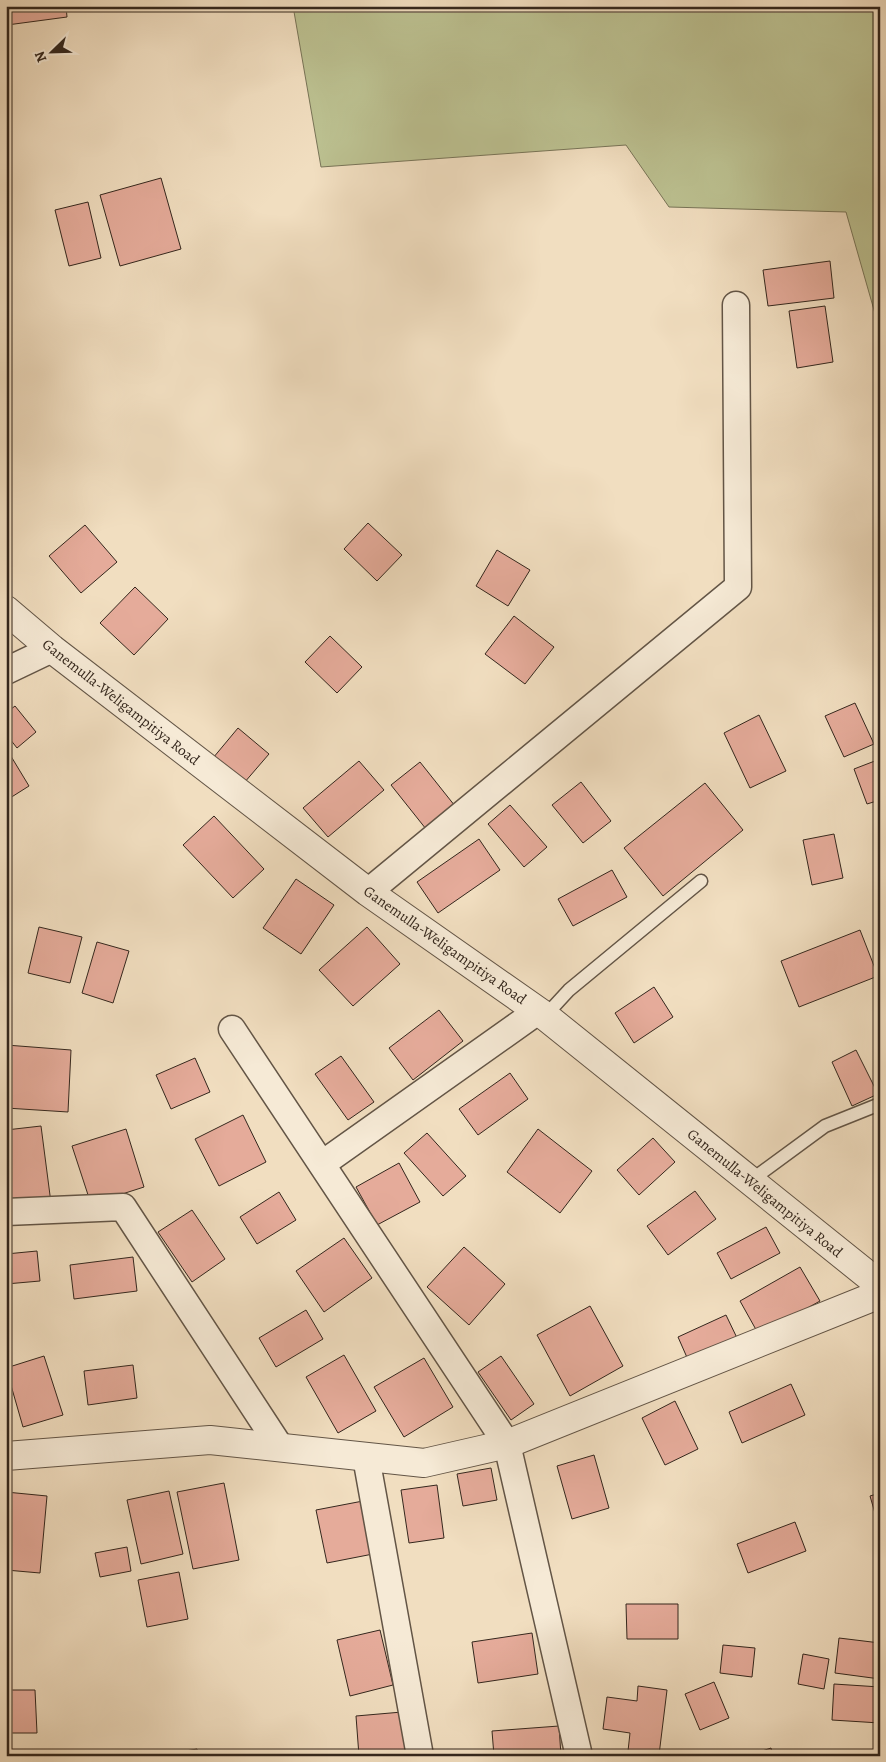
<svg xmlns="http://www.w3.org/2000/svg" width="886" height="1762" viewBox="0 0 886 1762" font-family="Alegreya,serif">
<rect width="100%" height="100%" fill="#f1dec0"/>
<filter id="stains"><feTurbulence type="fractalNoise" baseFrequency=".004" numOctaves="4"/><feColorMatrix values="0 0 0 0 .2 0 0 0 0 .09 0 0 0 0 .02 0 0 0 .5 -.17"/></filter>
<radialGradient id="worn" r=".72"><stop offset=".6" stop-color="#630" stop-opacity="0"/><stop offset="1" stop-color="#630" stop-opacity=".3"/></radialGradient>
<path fill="#bcc191" stroke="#787457" d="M293 6H880V331L846 212 669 207 626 145 321 167Z"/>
<g fill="#e5ab9a" stroke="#34271d">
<path d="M6 6H66L67 17 7 25Z"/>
<path d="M161 178 181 249 120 266 100 195Z"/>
<path d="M88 202 101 258 69 266 55 210Z"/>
<path d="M830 261 834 298 768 306 763 270Z"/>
<path d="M825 306 833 362 797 368 789 311Z"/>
<path d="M368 523 402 555 377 581 344 549Z"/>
<path d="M85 525 117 562 81 593 49 556Z"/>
<path d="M497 550 530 570 508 606 476 586Z"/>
<path d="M135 587 168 619 134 655 100 623Z"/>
<path d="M514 616 554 647 525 684 485 654Z"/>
<path d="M330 636 362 667 337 693 305 662Z"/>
<path d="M855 703 874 744 844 757 825 716Z"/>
<path d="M15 706 36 732 17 748 6 734V713Z"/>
<path d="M759 715 786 771 750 788 724 733Z"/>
<path d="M238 728 269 754 244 783 213 758Z"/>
<path d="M6 748 29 786 10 798 6 792Z"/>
<path d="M880 759V800L867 804 854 769Z"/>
<path d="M359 761 384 790 328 837 303 808Z"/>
<path d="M420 762 455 806 426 829 391 785Z"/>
<path d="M581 782 611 821 583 843 552 805Z"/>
<path d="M705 783 743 830 663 896 624 848Z"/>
<path d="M510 805 547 847 524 867 488 824Z"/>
<path d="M214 816 264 869 233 898 183 845Z"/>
<path d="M834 834 843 878 812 885 803 840Z"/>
<path d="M479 839 500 870 438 913 417 882Z"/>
<path d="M612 870 627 897 573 926 558 899Z"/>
<path d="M296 879 334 905 301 954 263 928Z"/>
<path d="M39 927 82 937 70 983 28 973Z"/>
<path d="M367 927 400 964 353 1006 319 970Z"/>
<path d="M860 930 878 976 799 1007 781 961Z"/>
<path d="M97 942 129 951 113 1003 82 993Z"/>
<path d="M654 987 673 1017 634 1043 615 1013Z"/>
<path d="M439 1010 463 1041 413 1080 389 1048Z"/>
<path d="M6 1045 71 1050 68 1112 6 1108Z"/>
<path d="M856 1050 878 1094 852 1106 832 1062Z"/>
<path d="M341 1056 374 1102 348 1120 315 1074Z"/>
<path d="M195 1058 210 1092 171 1109 156 1075Z"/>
<path d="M510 1073 528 1099 478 1135 459 1109Z"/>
<path d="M243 1115 266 1162 219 1186 195 1139Z"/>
<path d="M41 1126 51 1203 13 1208 6 1156V1130Z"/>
<path d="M126 1129 144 1187 91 1204 72 1146Z"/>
<path d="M538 1129 592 1171 560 1213 507 1172Z"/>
<path d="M427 1133 466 1176 443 1196 404 1153Z"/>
<path d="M653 1138 675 1162 639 1195 617 1170Z"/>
<path d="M399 1163 420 1202 377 1225 356 1187Z"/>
<path d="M695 1191 716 1219 668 1255 647 1226Z"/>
<path d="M279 1192 296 1220 257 1244 240 1217Z"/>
<path d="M192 1210 225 1259 192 1282 158 1232Z"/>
<path d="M766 1227 780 1253 731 1279 717 1253Z"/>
<path d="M344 1238 372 1278 324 1312 296 1271Z"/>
<path d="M464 1247 505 1284 469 1325 427 1287Z"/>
<path d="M37 1251 40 1281 6 1284V1254Z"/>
<path d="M133 1257 137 1291 74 1299 70 1265Z"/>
<path d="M800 1267 820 1301 759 1335 740 1301Z"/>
<path d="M590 1306 623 1366 570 1396 537 1335Z"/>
<path d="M306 1310 323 1339 276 1367 259 1338Z"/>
<path d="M726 1315 738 1340 689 1362 678 1337Z"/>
<path d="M344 1355 376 1411 338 1433 306 1377Z"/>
<path d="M44 1356 63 1415 23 1427 6 1368Z"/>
<path d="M501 1356 534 1404 511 1420 478 1372Z"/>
<path d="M424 1358 453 1407 404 1437 374 1387Z"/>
<path d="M133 1365 137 1398 88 1405 84 1371Z"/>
<path d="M791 1384 805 1415 742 1443 729 1412Z"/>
<path d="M675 1401 698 1449 665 1465 642 1418Z"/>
<path d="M594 1455 609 1508 572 1519 557 1466Z"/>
<path d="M491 1468 497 1500 463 1506 457 1474Z"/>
<path d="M224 1483 239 1560 193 1569 177 1492Z"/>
<path d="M437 1485 444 1538 409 1543 401 1490Z"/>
<path d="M169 1491 183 1554 141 1564 127 1500Z"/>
<path d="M6 1492 47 1496 40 1573 6 1570Z"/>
<path d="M880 1493V1526L879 1527 870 1496Z"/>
<path d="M363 1501 373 1554 327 1563 316 1510Z"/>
<path d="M795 1522 806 1551 748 1573 737 1544Z"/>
<path d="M127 1547 131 1571 100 1577 95 1553Z"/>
<path d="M179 1572 188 1619 147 1627 138 1580Z"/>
<path d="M626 1604H678V1639H627Z"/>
<path d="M380 1630 393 1685 350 1696 337 1640Z"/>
<path d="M532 1633 538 1674 478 1683 472 1642Z"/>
<path d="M839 1638 880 1643V1679L835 1673Z"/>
<path d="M723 1645 755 1648 752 1677 720 1673Z"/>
<path d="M803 1654 829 1659 824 1689 798 1684Z"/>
<path d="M714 1682 729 1718 700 1730 685 1694Z"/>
<path d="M834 1684 880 1687V1723L832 1720Z"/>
<path d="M638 1686 667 1690 659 1755 628 1751 630 1733 603 1729 607 1697 637 1701Z"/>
<path d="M6 1690H35L37 1733H6Z"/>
<path d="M402 1712 406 1756H359L356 1716Z"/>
<path d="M559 1726 561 1756H494L492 1731Z"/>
<path d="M771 1748 773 1756H747Z"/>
<path d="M197 1749 198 1756H156Z"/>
</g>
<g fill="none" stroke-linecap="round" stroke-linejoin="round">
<g stroke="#635546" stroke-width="15">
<g id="service">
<path d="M545 1016 569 990 701 881"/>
<path d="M750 1181 825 1126 880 1104"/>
</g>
</g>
<g stroke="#635546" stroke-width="29">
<g id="minor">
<path d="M6 671 52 649"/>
<path d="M368 892 738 587 736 305"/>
<path d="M232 1029 507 1444 579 1756"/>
<path d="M322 1164 538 1011"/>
<path d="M6 1212 123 1207 280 1447"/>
<path d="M366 1457 420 1756"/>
</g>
</g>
<g stroke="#635546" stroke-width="30">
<g id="tertiary">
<path d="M6 610 52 649 368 892 545 1016 880 1285"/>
<path d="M6 1456 210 1440 424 1463 507 1444 880 1294"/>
</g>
</g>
<use href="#service" stroke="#f6ead6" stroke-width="12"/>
<use href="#minor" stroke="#f6ead6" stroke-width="26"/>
<use href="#tertiary" stroke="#f6ead6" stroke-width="28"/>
</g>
<g text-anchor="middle" stroke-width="5" stroke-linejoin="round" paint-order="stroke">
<g font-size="15" fill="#34271d" stroke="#f6ead6">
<text transform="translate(121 702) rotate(38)" y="5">Ganemulla-Weligampitiya Road</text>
<text transform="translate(445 945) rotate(35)" y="5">Ganemulla-Weligampitiya Road</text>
<text transform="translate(765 1193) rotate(39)" y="5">Ganemulla-Weligampitiya Road</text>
</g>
</g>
<rect width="886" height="1762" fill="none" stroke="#f1dec0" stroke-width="25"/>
<rect x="8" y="8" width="871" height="1747" fill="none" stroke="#34271d" stroke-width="2.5"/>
<rect x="12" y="12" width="861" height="1737" fill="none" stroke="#34271d"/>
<g transform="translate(52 52) rotate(247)" stroke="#f6ead6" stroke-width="4" paint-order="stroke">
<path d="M0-4L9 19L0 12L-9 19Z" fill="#34271d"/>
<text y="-8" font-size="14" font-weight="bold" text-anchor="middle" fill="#34271d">N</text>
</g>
<rect width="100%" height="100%" filter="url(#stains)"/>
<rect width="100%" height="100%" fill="url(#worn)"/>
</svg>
